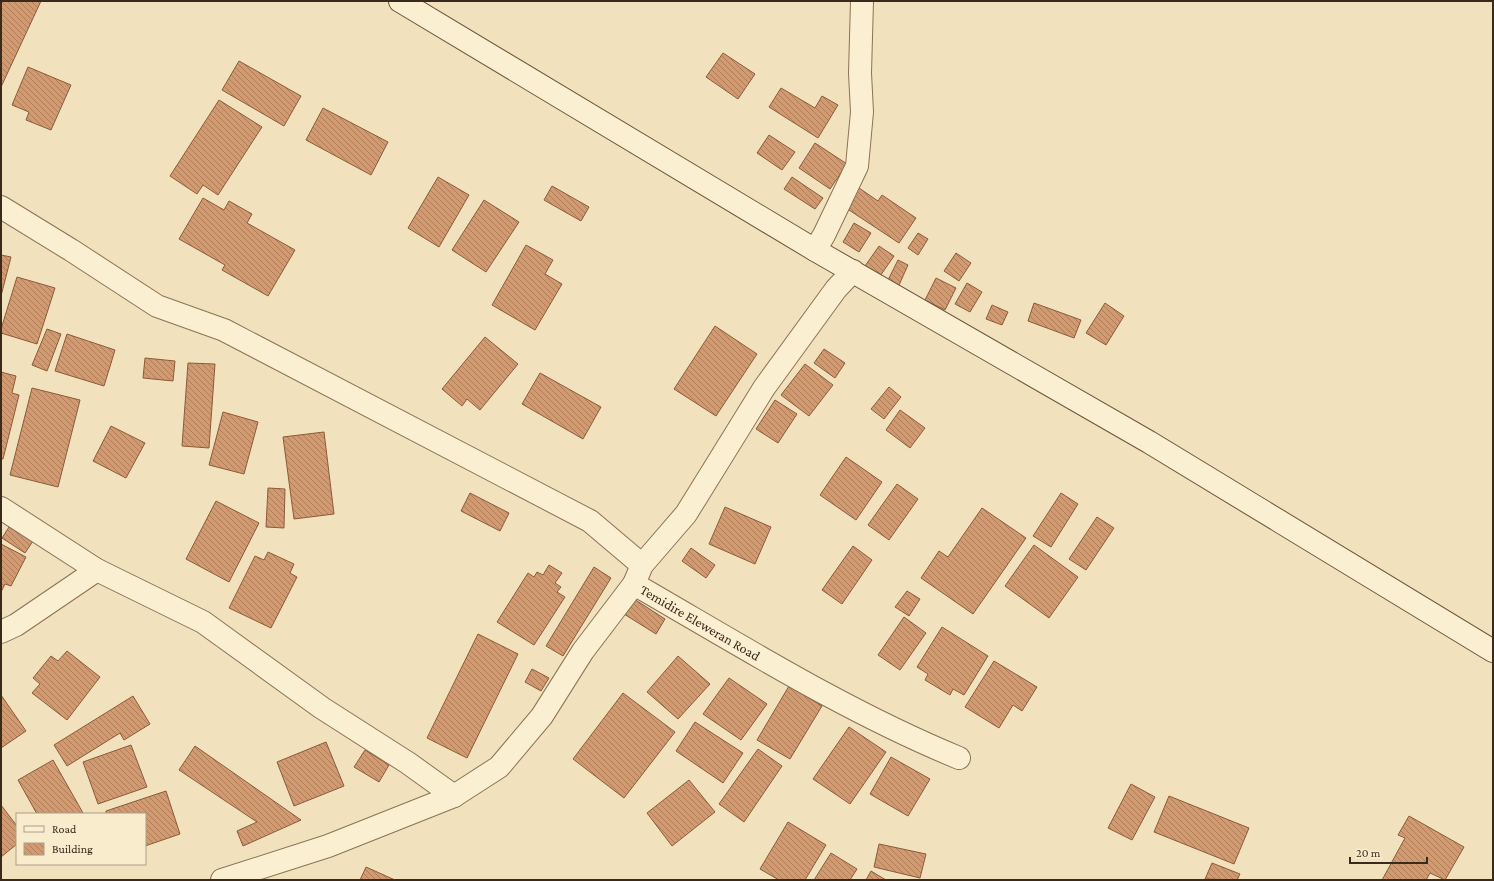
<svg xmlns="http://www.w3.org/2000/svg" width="1494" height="881" viewBox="0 0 1494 881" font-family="'Crimson Pro',serif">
<defs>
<pattern id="building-back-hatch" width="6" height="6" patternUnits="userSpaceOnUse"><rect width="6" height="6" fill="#d39a70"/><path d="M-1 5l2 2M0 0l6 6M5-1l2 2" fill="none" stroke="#ac7e5b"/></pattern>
</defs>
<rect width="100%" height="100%" fill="#f1e2bd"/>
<g fill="url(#building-back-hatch)" stroke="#8c5a39">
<path d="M1 1H41L1 87Z"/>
<path d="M723 53 755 74 738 99 706 77Z"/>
<path d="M239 61 301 96 284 126 222 90Z"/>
<path d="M28 67 71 85 51 130 26 120 29 112 12 105Z"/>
<path d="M781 88 815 108 822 96 838 105 818 138 769 107Z"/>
<path d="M219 100 262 127 218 195 203 185 197 194 170 176Z"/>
<path d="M323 108 388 142 371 175 306 140Z"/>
<path d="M769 135 795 152 782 170 757 153Z"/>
<path d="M815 143 847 164 830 189 799 168Z"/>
<path d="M438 177 469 195 439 247 408 228Z"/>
<path d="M792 177 823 198 815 209 784 189Z"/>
<path d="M552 186 589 207 581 221 544 200Z"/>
<path d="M859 188 878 201 882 195 916 218 899 243 846 208Z"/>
<path d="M203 198 224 210 229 201 252 214 247 223 295 250 268 296 222 270 225 265 179 239Z"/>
<path d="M484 200 519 222 486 272 452 250Z"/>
<path d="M854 223 871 233 859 252 843 242Z"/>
<path d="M918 233 928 239 918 255 908 248Z"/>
<path d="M526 245 553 260 545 274 562 284 535 330 492 305Z"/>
<path d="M879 246 894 256 878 279 863 269Z"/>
<path d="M956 253 971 263 959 281 944 271Z"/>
<path d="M1 255 11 257 1 296Z"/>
<path d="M898 260 908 265 899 285 888 280Z"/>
<path d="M17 277 55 288 37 344 1 333V329Z"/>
<path d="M936 278 956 288 945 310 925 300Z"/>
<path d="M967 283 982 292 970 312 955 304Z"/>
<path d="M1034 303 1081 320 1074 338 1028 321Z"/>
<path d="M1105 303 1124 316 1106 345 1086 333Z"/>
<path d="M992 305 1008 312 1002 325 986 319Z"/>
<path d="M715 326 757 354 716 416 674 389Z"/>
<path d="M47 329 61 334 47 371 32 365Z"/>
<path d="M67 334 115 350 104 386 55 371Z"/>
<path d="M485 337 518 364 480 410 467 399 462 406 442 389Z"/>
<path d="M824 349 845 363 835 378 814 363Z"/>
<path d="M145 358 175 361 173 381 143 378Z"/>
<path d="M188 363 215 364 209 448 182 446Z"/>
<path d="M805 364 833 385 809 416 781 395Z"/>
<path d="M1 372 16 376 12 393 19 395 3 459H1Z"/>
<path d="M540 373 601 407 583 439 522 404Z"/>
<path d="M889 387 901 397 884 419 871 409Z"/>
<path d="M32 388 80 400 58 487 10 475Z"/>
<path d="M775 400 797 414 778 443 756 429Z"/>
<path d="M900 410 925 428 910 448 886 430Z"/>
<path d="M223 412 258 422 244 474 209 465Z"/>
<path d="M111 426 145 443 126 478 93 461Z"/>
<path d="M324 432 334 514 294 519 283 437Z"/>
<path d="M846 457 882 482 856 520 820 495Z"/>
<path d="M897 484 918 499 889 540 868 525Z"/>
<path d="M268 488 285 489 284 528 266 527Z"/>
<path d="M470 493 509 513 500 531 461 511Z"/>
<path d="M1061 493 1078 504 1051 547 1033 536Z"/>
<path d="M216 501 259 523 229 582 186 559Z"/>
<path d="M725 507 771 527 755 564 709 544Z"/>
<path d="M982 508 1026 538 973 614 921 578 939 551 948 557Z"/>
<path d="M1097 517 1114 528 1086 570 1069 559Z"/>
<path d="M9 527 33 541 25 553 2 538Z"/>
<path d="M1 544 26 557 11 586 5 584 1 592Z"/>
<path d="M1034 545 1078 577 1049 618 1005 586Z"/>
<path d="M853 546 872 560 842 604 822 590Z"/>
<path d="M691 548 715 565 706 578 682 561Z"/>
<path d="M268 552 294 564 290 573 297 577 271 628 229 608 255 556 264 560Z"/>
<path d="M549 565 562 573 555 583 561 587 557 592 565 597 534 645 497 622 528 573 534 577 537 572 543 575Z"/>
<path d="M594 567 611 578 563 656 546 646Z"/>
<path d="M907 591 920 599 909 616 895 607Z"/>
<path d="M634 599 665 619 656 634 624 614Z"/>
<path d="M904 617 926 633 900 670 878 655Z"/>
<path d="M942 627 988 656 964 695 953 689 950 695 925 680 928 674 917 667Z"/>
<path d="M478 634 518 654 467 758 427 738Z"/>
<path d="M67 651 100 677 67 720 32 693 40 684 33 678 51 656 58 661Z"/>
<path d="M678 656 710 684 678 719 647 692Z"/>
<path d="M994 661 1037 687 1022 711 1013 705 999 728 965 707Z"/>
<path d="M532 669 549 678 541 691 525 682Z"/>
<path d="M729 678 767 704 741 740 703 714Z"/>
<path d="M789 686 822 706 790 759 757 740Z"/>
<path d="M623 693 675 732 624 798 573 759Z"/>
<path d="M1 695 26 731 1 748Z"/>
<path d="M133 696 150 724 124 740 120 733 67 766 54 745Z"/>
<path d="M695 722 743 753 723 783 676 751Z"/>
<path d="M849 727 886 752 850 804 813 779Z"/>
<path d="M326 742 344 786 294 806 277 762Z"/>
<path d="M131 745 147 787 98 804 83 762Z"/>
<path d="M195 746 301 820 243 846 237 831 257 822 179 770Z"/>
<path d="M758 749 782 766 744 822 719 804Z"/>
<path d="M365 750 389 765 379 782 354 767Z"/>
<path d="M891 757 930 779 908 816 870 794Z"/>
<path d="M53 760 83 813 81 814H37L18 780Z"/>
<path d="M689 780 715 812 672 846 647 813Z"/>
<path d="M1131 784 1155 797 1132 840 1108 828Z"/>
<path d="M166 791 180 834 145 846V814H106V811Z"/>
<path d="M1169 796 1249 828 1234 864 1154 832Z"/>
<path d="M1 805 17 826V844L1 857Z"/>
<path d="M1409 816 1464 847 1445 880 1430 873 1426 880H1382L1405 838 1398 835Z"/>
<path d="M788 822 826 845 805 880H779L760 869Z"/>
<path d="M879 844 926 854 920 878 874 867Z"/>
<path d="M831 853 857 869 850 880H814Z"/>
<path d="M1212 863 1240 874 1237 880 1205 879Z"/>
<path d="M366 867 395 880H360Z"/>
<path d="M871 871 886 880H866Z"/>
</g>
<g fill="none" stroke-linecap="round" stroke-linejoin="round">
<g stroke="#8b7255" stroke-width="24">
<g id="street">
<path d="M1 207 71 250 157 306 224 330 590 521 642 565"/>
<path d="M815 250 824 235 857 166 862 112 860 73 862 1"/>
<path id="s1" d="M853 271 836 289 764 388 686 514 642 565 634 584C740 645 845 711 959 758"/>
<path d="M1 508 97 570 203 622 322 708 408 763 454 796"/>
<path d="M1 632 16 625 97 570"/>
<path d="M222 880 328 846 454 796 499 767 542 716 583 651 634 584"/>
</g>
</g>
<g stroke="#6c5338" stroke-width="24">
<path id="secondary" d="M400 1 815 250 1149 442 1493 651"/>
</g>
<use href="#street" stroke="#fbefd1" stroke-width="22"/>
<use href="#secondary" stroke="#fbefd1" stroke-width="22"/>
</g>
<g text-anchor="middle" stroke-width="3" stroke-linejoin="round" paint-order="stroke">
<g font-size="14" fill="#392a1b" stroke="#f8eccd">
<text dy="5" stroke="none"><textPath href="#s1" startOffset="460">Temidire Eleweran Road</textPath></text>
</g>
</g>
<rect width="1494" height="881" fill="none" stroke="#392a1b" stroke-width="4"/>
<rect x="16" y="813" width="130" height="52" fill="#f8eccd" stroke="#ac9e86"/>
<rect x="24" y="826" width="20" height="6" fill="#fbefd1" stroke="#ac9e86"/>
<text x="52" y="833" font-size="12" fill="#392a1b">Road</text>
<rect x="24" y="843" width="20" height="12" fill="url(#building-back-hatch)" stroke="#ac9e86"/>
<text x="52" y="853" font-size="12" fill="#392a1b">Building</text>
<path d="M1350 857v6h77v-6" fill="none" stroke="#392a1b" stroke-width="2"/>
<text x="1356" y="857" font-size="12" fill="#392a1b" stroke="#f8eccd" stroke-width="3" paint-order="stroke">20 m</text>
</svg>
